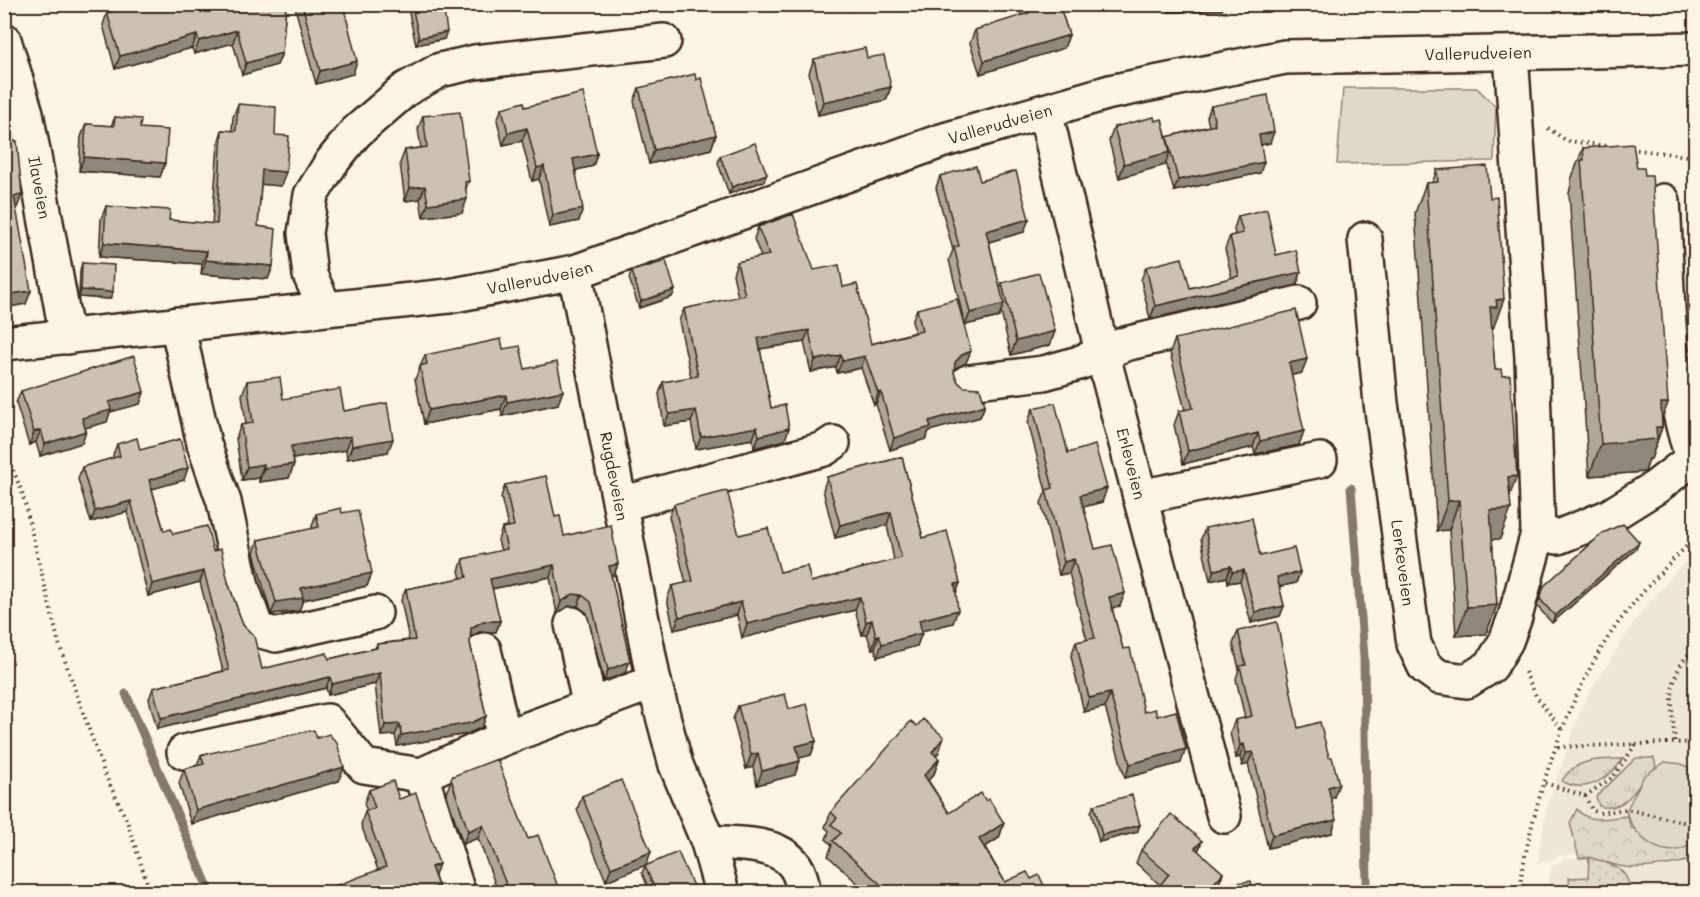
<svg xmlns="http://www.w3.org/2000/svg" width="1700" height="897" viewBox="0 0 1700 897" font-family="Mali,sans-serif">
<defs>
<pattern id="grass-tufts" width="24" height="20" patternUnits="userSpaceOnUse" patternTransform="scale(1.5)"><rect width="24" height="20" fill="#e0d8c8"/><path d="M3 7l-1-3M5 7V3M7 7l1-3M15 17l-1-3M17 17v-4M19 17l1-3" fill="none" stroke="#c1baab"/></pattern>
<pattern id="forest-crowns" width="20" height="18" patternUnits="userSpaceOnUse" patternTransform="scale(1.5)"><rect width="20" height="18" fill="#e0d8c8"/><path d="M2 6a3 3 0 1 1 6 0M12 15a3 3 0 1 1 6 0" fill="none" stroke="#c1baab"/></pattern>
<pattern id="park-dots" width="8" height="8" patternUnits="userSpaceOnUse" patternTransform="scale(1.5)"><rect width="8" height="8" fill="#e0d8c8"/><path d="M2 2h.1M6 6h.1" fill="none" stroke="#c1baab" stroke-width="1.8" stroke-linecap="round"/></pattern>
</defs>
<rect width="100%" height="100%" fill="#fcf5e5"/>
<filter id="ink" filterUnits="userSpaceOnUse"><feTurbulence type="fractalNoise" baseFrequency=".0167" numOctaves="2"/><feDisplacementMap in="SourceGraphic" scale="12" xChannelSelector="R" yChannelSelector="G"/><feConvolveMatrix kernelMatrix="1 2 1 2 8 2 1 2 1" color-interpolation-filters="sRGB"/></filter>
<g filter="url(#ink)">
<g fill="#eee6d6">
<path d="M1695 550V854L1589 852 1561 856 1537 864 1547 806 1584 701 1640 613Z"/>
<path d="M1587 857 1625 867 1674 865 1695 859V892H1547L1552 866 1563 859Z"/>
</g>
<g fill="url(#grass-tufts)" stroke="#8e8173" stroke-width="1.5">
<path d="M1636 758H1654L1656 767C1636 782 1629 814 1599 806L1596 797Z"/>
<path d="M1623 759C1610 778 1585 795 1562 781 1574 758 1601 759 1623 759Z"/>
</g>
<path fill="url(#forest-crowns)" stroke="#8e8173" stroke-width="1.5" d="M1577 809C1588 825 1611 817 1627 816L1631 828 1691 845 1695 841V859C1673 865 1648 869 1625 867 1609 865 1595 856 1579 858L1570 823Z"/>
<path fill="url(#park-dots)" stroke="#8e8173" stroke-width="1.5" d="M1589 857C1608 864 1627 866 1630 889H1642L1644 892H1570L1569 878 1588 877Z"/>
<g fill="#e0d8c8" stroke="#8e8173" stroke-width="1.5">
<path d="M1343 88H1477L1496 107 1494 161 1337 164Z"/>
<path d="M1665 762 1682 764 1695 771V841C1668 865 1634 840 1626 811L1644 776Z"/>
</g>
<g fill="none" stroke-linecap="round" stroke-linejoin="round">
<g stroke="#85796b" stroke-width="9">
<path d="M1351 488 1364 657 1367 886 1360 892"/>
<path d="M126 694 210 892"/>
</g>
<g stroke="#3b2a1e" stroke-width="38">
<g id="minor">
<path id="s1" d="M4 40 26 113 67 337"/>
<path id="s2" d="M1045 111 1102 352 1224 816"/>
<path d="M1663 201C1668 280 1665 385 1693 458"/>
<path id="s3" d="M1365 239 1381 403 1414 644 1425 667 1439 677 1467 681 1491 666 1506 641 1515 617 1538 533 1532 358 1511 54"/>
<path id="s4" d="M575 272 654 682 676 765 708 842 722 892"/>
<path d="M325 308 310 275 305 233 311 195 331 163 356 132 406 89 440 70 475 62 664 41"/>
<path d="M177 324 204 444 224 502 242 587 257 630 276 635 375 613"/>
<path id="s5" d="M4 343 449 296 575 272 941 141 1110 92 1285 57 1696 49"/>
<path d="M968 382 1044 373 1079 363 1125 344 1299 303"/>
<path d="M1140 497 1320 460"/>
<path d="M621 504 824 449 833 443"/>
<path d="M1538 533 1558 537 1608 517 1656 487 1696 456"/>
<path d="M572 624 590 707"/>
<path d="M484 650 504 738"/>
<path d="M184 752 327 721 364 766 421 775 504 738 654 682"/>
<path d="M421 775 458 892"/>
<path d="M708 842C748 845 800 840 803 892"/>
</g>
</g>
<g stroke="#3b2a1e" stroke-width="4" stroke-dasharray="1.5 4.5" stroke-linecap="butt">
<path d="M1548 128 1567 141 1608 146"/>
<path d="M1631 149 1696 157"/>
<path d="M4 448 22 492 59 644 104 772 127 821 150 892"/>
<path d="M1525 672 1536 696 1563 731"/>
<path d="M1675 742C1672 705 1664 675 1696 647"/>
<path d="M1693 742 1696 763"/>
<path d="M1558 747 1696 742"/>
<path d="M1545 783 1585 796 1613 777 1636 744"/>
<path d="M1585 796 1592 810 1599 813 1626 809 1696 825"/>
<path d="M1519 892C1530 813 1562 712 1604 644 1628 605 1663 569 1696 537"/>
</g>
<use href="#minor" stroke="#fcf5e5" stroke-width="33"/>
</g>
<g fill="#afa79a" stroke="#3b2a1e" stroke-width="1.5">
<path d="M105 4H286L282 53 277 65 242 75 233 43 194 54 192 48 115 69 103 25 107 13Z"/>
<path d="M294 4H343L353 74 316 84Z"/>
<path d="M1018 4H1059L1069 35 1064 48 980 74 970 43 975 30 1021 16Z"/>
<path d="M1134 4H1224L1222 10 1169 12 1168 9H1158V6L1135 7Z"/>
<path d="M412 6 444 39 416 45 409 13Z"/>
<path d="M867 58 891 87 886 100 818 115 809 73 814 59Z"/>
<path d="M1695 58V109H1693L1691 70Z"/>
<path d="M696 80 716 135 711 149 649 164 634 101 639 88Z"/>
<path d="M238 104 275 135 281 186 261 184 258 226 273 266 268 279 201 274 202 264 99 257 101 219 106 206 169 220 212 224 218 144 222 130 232 131 233 117Z"/>
<path d="M1211 106 1270 143 1261 145 1260 173 1174 191 1166 163 1165 165 1119 178 1109 141 1114 127 1155 121 1167 137 1209 126 1207 117Z"/>
<path d="M525 107 597 154 593 166 576 170 579 221 549 227 539 179 532 181 522 141 503 145 497 120 502 108Z"/>
<path d="M423 116 469 181 466 188 462 213 423 217 420 199 405 201 400 163 405 150 421 148 418 129Z"/>
<path d="M115 117 140 128 165 163 160 177 79 171 81 137 86 124 111 126Z"/>
<path d="M1583 148 1662 419V427L1651 459H1649L1645 472 1589 476 1569 193 1571 185V180Z"/>
<path d="M720 156 764 181 729 194 718 163Z"/>
<path d="M1437 170 1493 329H1492L1495 370 1510 496 1500 539H1492L1497 605 1486 634 1456 636 1449 530 1437 531 1415 213 1426 183H1432Z"/>
<path d="M940 176 980 181 1024 232 989 242 1000 288 1002 283 1055 331 1050 345 1011 355 1001 312 999 317 965 325 949 260 953 250 936 188Z"/>
<path d="M1238 216 1276 255 1297 285 1150 319 1141 280 1146 267 1190 288 1232 278 1225 249 1230 236 1235 235 1234 229Z"/>
<path d="M758 227 814 270 843 287 871 344 915 332 912 321 917 309 966 363 957 367 954 370V373L958 382 985 405 980 417 929 431 926 439 890 450 876 404 874 405 861 368 837 373 836 367 811 372 804 342 760 349 771 408 785 440 754 448 753 439 696 449 691 422 664 426 659 394 663 382 691 377 679 321 684 309 738 297 733 274 737 262 761 257 754 239Z"/>
<path d="M82 263 110 299 79 297 80 270Z"/>
<path d="M632 271 675 290 672 297 639 308 629 278Z"/>
<path d="M1175 339 1302 373 1291 375 1299 445 1255 454 1253 447 1183 464 1174 425 1179 411 1185 410 1170 353Z"/>
<path d="M503 349 525 369 558 404 502 416 501 409 424 424 415 379 425 355Z"/>
<path d="M247 381 283 399 344 411 388 452 347 459 346 450 293 459 294 464 289 478 259 482V478L242 480 236 438 241 425 246 424 242 395Z"/>
<path d="M21 391 144 392 140 404 110 412 107 422 85 428 86 431 82 443 40 456 36 442 29 445 16 403Z"/>
<path d="M1033 408 1068 453 1102 502 1083 507 1095 549 1120 606 1112 608 1123 649 1144 712 1157 716 1181 763 1125 778 1105 707 1084 712 1071 656 1076 642 1087 640 1069 573 1059 575 1041 503 1046 491 1028 422Z"/>
<path d="M117 444 140 450 184 480 152 489 164 531 213 551 228 582 243 625 262 669 329 659 375 648 377 644 409 640 401 600 406 589 461 578 459 571 463 559 501 551 498 540 502 528 508 527 501 497 505 485 555 517 564 536 618 564 614 575 611 576 630 661 625 673 604 681 587 613 578 606H569L557 614 550 577 492 589 500 621 496 632H479L470 637V643L486 716 482 727 467 734 397 746 395 735 381 736 375 684 328 695 326 688 157 729 149 699 153 688 223 671 200 582 148 596 127 512 91 522 78 479 82 467 113 458V455Z"/>
<path d="M902 457 923 538 960 583 956 594 953 623 921 631 922 633 917 646 877 657 875 648 872 649 867 634 862 635 855 610 742 638 737 615 674 630 667 599 672 586 686 583 669 517 674 504 739 535 780 572 811 582 894 560 887 525 835 538 823 490 827 477Z"/>
<path d="M342 513 372 573 367 586 303 600 299 611 271 614 254 553 258 540 312 529V526L316 514Z"/>
<path d="M1205 528 1260 556 1300 572 1296 583 1279 586 1284 606 1280 616 1251 623 1240 581 1228 583 1227 577 1210 581 1201 539Z"/>
<path d="M1639 542 1636 549 1552 623 1537 606 1544 586Z"/>
<path d="M1238 631 1298 728 1334 797 1331 798 1332 833 1268 848 1248 764 1242 766 1240 757 1236 758 1230 733 1235 720 1245 718 1236 679 1239 669 1233 644Z"/>
<path d="M738 706 789 709 816 741 811 755 799 758 795 775 757 785 753 767 746 769 733 719Z"/>
<path d="M317 738 339 781 191 824 179 783 184 769 197 765 201 755Z"/>
<path d="M939 752 936 756 939 759 934 774 928 780 949 813 986 801 1004 823 999 838 985 847 1005 882 1031 879 1047 892H867L828 856 832 845 826 839 829 831 825 827 831 812Z"/>
<path d="M453 776 528 839 560 892H498L478 838 463 844 446 793Z"/>
<path d="M369 790 399 799 434 877 378 870 361 825 365 811H367L364 804Z"/>
<path d="M582 796 646 865 606 881 577 810Z"/>
<path d="M1094 805 1140 825 1137 832 1099 842 1091 812Z"/>
<path d="M1202 841 1198 851 1223 873 1218 886 1213 892H1158L1160 885 1136 863 1141 850Z"/>
<path d="M645 866 691 892H650L642 873Z"/>
</g>
<g fill="#8f887d" stroke="#3b2a1e" stroke-width="1.5">
<path d="M852 4H878L850 10Z"/>
<path d="M1136 4H1158V6L1135 7Z"/>
<path d="M1160 4H1170L1168 9H1158Z"/>
<path d="M1171 4H1224L1222 10 1169 12Z"/>
<path d="M1236 4H1270L1235 5Z"/>
<path d="M1271 4H1340L1339 7 1270 9Z"/>
<path d="M237 30 233 43 194 54 199 41Z"/>
<path d="M447 32 444 39 416 45 419 38Z"/>
<path d="M197 35 192 48 115 69 120 56Z"/>
<path d="M1069 35 1064 48 980 74 984 61Z"/>
<path d="M282 53 277 65 242 75 246 63Z"/>
<path d="M357 61 353 74 316 84 320 71Z"/>
<path d="M891 87 886 100 818 115 823 102Z"/>
<path d="M1695 101V109H1693Z"/>
<path d="M527 128 522 141 503 145 508 133Z"/>
<path d="M1274 132 1270 143 1255 146 1259 135Z"/>
<path d="M716 135 711 149 649 164 654 150Z"/>
<path d="M1170 152 1165 165 1119 178 1124 164Z"/>
<path d="M597 154 593 166 569 172 573 159Z"/>
<path d="M84 157 165 163 160 177 79 171Z"/>
<path d="M1264 162 1260 173 1174 191 1178 180Z"/>
<path d="M544 166 539 179 532 181 537 168Z"/>
<path d="M262 170 286 172 281 186 257 184Z"/>
<path d="M767 174 764 181 729 194 732 187Z"/>
<path d="M425 186 420 199 405 201 410 188Z"/>
<path d="M22 195 17 208 9 209 14 196Z"/>
<path d="M467 199 462 213 423 217 428 204Z"/>
<path d="M583 209 579 221 549 227 553 215Z"/>
<path d="M1029 219 1024 232 981 244 986 231Z"/>
<path d="M104 243 207 251 202 264 99 257Z"/>
<path d="M206 260 273 266 268 279 201 274Z"/>
<path d="M1301 272 1297 285 1150 319 1155 306Z"/>
<path d="M81 290 113 292 110 299 79 297Z"/>
<path d="M675 290 672 297 639 308 641 301Z"/>
<path d="M31 291 26 304 4 308V295Z"/>
<path d="M1504 299 1493 329H1489L1490 307 1496 300Z"/>
<path d="M1004 304 999 317 965 325 970 313Z"/>
<path d="M809 330 804 342 754 350 758 338Z"/>
<path d="M1055 331 1050 345 1011 355 1016 341Z"/>
<path d="M971 351 966 363 957 367 951 374 955 362 962 355Z"/>
<path d="M841 355 836 367 811 372 815 360Z"/>
<path d="M865 356 861 368 837 373 842 361Z"/>
<path d="M1307 359 1302 373 1284 377 1289 363Z"/>
<path d="M563 391 558 404 502 416 507 402Z"/>
<path d="M144 392 140 404 110 412 107 422 78 430 82 418 109 402Z"/>
<path d="M881 392 876 404 874 405 878 393Z"/>
<path d="M506 395 501 409 424 424 429 410Z"/>
<path d="M1661 403H1668L1659 427H1662L1651 459H1649L1645 472 1589 476 1601 444Z"/>
<path d="M985 405 980 417 929 431 926 439 890 450 894 438 929 421Z"/>
<path d="M696 410 691 422 664 426 669 414Z"/>
<path d="M757 427 753 439 696 449 701 437Z"/>
<path d="M789 428 785 440 754 448 759 436Z"/>
<path d="M41 430 36 442 29 445 34 432Z"/>
<path d="M86 431 82 443 40 456 45 444Z"/>
<path d="M1304 431 1299 445 1255 454 1260 441Z"/>
<path d="M1258 433 1253 447 1183 464 1188 451Z"/>
<path d="M351 436 346 450 286 460 291 446Z"/>
<path d="M393 439 388 452 347 459 352 446Z"/>
<path d="M264 464 259 478 242 480 247 467Z"/>
<path d="M294 464 289 478 259 482 264 468Z"/>
<path d="M188 468 184 480 145 491 149 480Z"/>
<path d="M1517 476 1506 506 1508 477Z"/>
<path d="M1107 488 1102 502 1075 509 1080 495Z"/>
<path d="M1459 500 1449 530 1437 531 1448 501Z"/>
<path d="M131 501 127 512 91 522 95 511Z"/>
<path d="M1511 509 1500 539 1479 540 1490 510Z"/>
<path d="M891 512 887 525 835 538 840 525Z"/>
<path d="M1639 542 1636 549 1552 623 1555 616Z"/>
<path d="M1074 559 1069 573 1059 575 1064 562Z"/>
<path d="M618 564 614 575 605 577 609 566Z"/>
<path d="M554 565 550 577 486 590 490 579Z"/>
<path d="M1231 566 1227 577 1210 581 1214 570Z"/>
<path d="M1244 570 1240 581 1228 583 1232 572Z"/>
<path d="M204 571 200 582 148 596 152 584Z"/>
<path d="M1300 572 1296 583 1273 588 1277 577Z"/>
<path d="M372 573 367 586 303 600 299 611 271 614 276 602 301 588Z"/>
<path d="M960 583 955 596V584Z"/>
<path d="M1125 593 1120 606 1104 610 1109 597Z"/>
<path d="M573 594 582 595 578 606H569L557 614 561 602Z"/>
<path d="M860 597 855 610 742 638 747 624Z"/>
<path d="M741 602 737 615 674 630 679 617Z"/>
<path d="M1497 605 1486 634 1456 636 1467 607Z"/>
<path d="M1284 606 1280 616 1251 623 1255 612Z"/>
<path d="M958 610 953 623 914 633 919 620Z"/>
<path d="M872 620 867 634 862 635 866 622Z"/>
<path d="M483 621H500L496 632H479L467 639 471 628Z"/>
<path d="M922 633 917 646 877 657 882 644Z"/>
<path d="M879 635 875 648 872 649 876 636Z"/>
<path d="M630 661 625 673 604 681 608 670Z"/>
<path d="M380 673 375 684 328 695 332 684Z"/>
<path d="M330 677 326 688 157 729 161 718Z"/>
<path d="M1110 693 1105 707 1084 712 1089 698Z"/>
<path d="M486 716 482 727 467 734 397 746 401 735Z"/>
<path d="M400 724 395 735 381 736 385 725Z"/>
<path d="M944 737 939 752 926 767 932 752Z"/>
<path d="M816 741 811 755 792 760 796 746Z"/>
<path d="M1244 744 1240 757 1236 758 1240 745Z"/>
<path d="M1186 749 1181 763 1125 778 1130 764Z"/>
<path d="M1253 752 1248 764 1242 766 1246 753Z"/>
<path d="M758 753 753 767 746 769 751 755Z"/>
<path d="M939 759 934 774 919 790 924 775Z"/>
<path d="M800 761 795 775 757 785 762 771Z"/>
<path d="M344 767 339 781 191 824 196 810Z"/>
<path d="M1339 784 1334 797 1324 799 1328 787Z"/>
<path d="M1336 820 1332 833 1268 848 1272 835Z"/>
<path d="M1004 823 999 838 974 854 979 839Z"/>
<path d="M483 825 478 838 463 844 468 831Z"/>
<path d="M1140 825 1137 832 1099 842 1102 835Z"/>
<path d="M1202 841 1197 854 1195 848Z"/>
<path d="M651 852 646 865 606 881 611 868Z"/>
<path d="M439 864 434 878 431 867Z"/>
<path d="M1223 873 1218 886 1213 892H1206Z"/>
<path d="M438 886 436 892H422Z"/>
<path d="M693 886 691 892H679Z"/>
</g>
<g fill="#ccc2b3" stroke="#3b2a1e" stroke-width="1.5">
<path d="M113 4H286L282 53 246 63 237 30 199 41 197 35 120 56 107 13 115 11Z"/>
<path d="M302 4H343L357 61 320 71Z"/>
<path d="M420 4H443L447 32 419 38 412 6Z"/>
<path d="M1026 4H1059L1069 35 984 61 975 30 1029 13Z"/>
<path d="M865 48 867 58 884 55 891 87 823 102 814 59Z"/>
<path d="M695 74 696 80 701 78 716 135 654 150 639 88Z"/>
<path d="M583 93 597 154 573 159 583 209 553 215 544 166 537 168 527 128 508 133 502 108 524 102 525 107Z"/>
<path d="M1268 95 1274 132 1259 135 1264 162 1178 180 1167 137 1215 125 1211 106Z"/>
<path d="M238 104 276 107 275 135 289 136 286 172 262 170 258 226 276 229 273 266 206 260 207 251 104 243 106 206 170 210 169 220 217 224 222 130 236 131Z"/>
<path d="M460 112 469 181 465 182 467 199 428 204 425 186 410 188 405 150 427 147 423 116Z"/>
<path d="M115 117 141 119 140 128 168 130 165 163 84 157 86 124 114 126Z"/>
<path d="M1154 117 1155 121 1162 119 1170 152 1124 164 1114 127Z"/>
<path d="M17 141 22 195 14 196 31 291 4 295V142Z"/>
<path d="M755 143 767 174 732 187 720 156Z"/>
<path d="M1633 144 1637 168H1644L1645 175H1652L1668 403H1661L1662 427H1656L1657 439 1601 444 1581 160H1584L1583 148Z"/>
<path d="M976 166 980 181 1016 171 1029 219 986 231 1004 304 970 313 954 247 959 246 940 176Z"/>
<path d="M1487 166 1490 198 1497 197 1504 299 1496 300 1497 307H1490L1495 370 1501 369 1502 376 1510 375 1517 476 1508 477 1511 509 1490 510 1497 605 1467 607 1459 500 1448 501 1426 183 1438 182 1437 170Z"/>
<path d="M1267 209 1276 255 1296 250 1301 272 1155 306 1146 267 1182 258 1190 288 1239 276 1230 236 1243 233 1238 216Z"/>
<path d="M793 214 814 270 839 265 843 287 857 284 871 344 922 331 917 309 957 299 971 351 962 355 955 362 954 373 958 382 964 387 980 388 985 405 929 421 931 427 894 438 881 392 878 393 865 356 842 361 841 355 815 360 809 330 758 338 771 408 785 405 789 428 759 436 757 427 701 437 696 410 669 414 663 382 698 376 684 309 745 295 737 262 769 255 758 227Z"/>
<path d="M666 261 675 290 641 301 632 271Z"/>
<path d="M82 263 114 265 113 292 81 290Z"/>
<path d="M1039 273 1055 331 1016 341 1002 283Z"/>
<path d="M1296 310 1307 359 1289 363 1304 431 1260 441 1258 433 1188 451 1179 411 1193 408 1175 339Z"/>
<path d="M501 339 503 349 520 346 525 369 557 362 563 391 507 402 506 395 429 410 420 366 427 364 425 355Z"/>
<path d="M134 356 144 392 109 402 111 410 82 418 86 431 45 444 41 430 34 432 21 391Z"/>
<path d="M280 377 283 399 340 389 344 411 387 403 393 439 352 446 351 436 291 446 294 464 264 468V464L247 467 241 425 253 423 247 381Z"/>
<path d="M1055 403 1068 453 1095 445 1107 488 1080 495 1095 549 1112 545 1125 593 1109 597 1123 649 1130 648 1144 712 1155 709 1157 716 1176 711 1186 749 1130 764 1110 693 1089 698 1076 642 1095 638 1074 559 1064 562 1046 490 1053 488 1033 408Z"/>
<path d="M137 438 140 450 180 439 188 468 149 480 164 531 171 529 173 534 207 526 213 551 221 549 228 582 243 625 254 636 262 669 327 653 329 659 377 648V644L415 640 406 589 467 577 463 559 507 549 502 528 514 526 505 485 546 476 555 517 560 516 564 536 611 525 618 564 609 566 630 661 608 670 591 602 582 595 573 594 561 602 554 565 490 579 500 621H483L471 628 470 643 486 716 471 723 401 735 400 724 385 725 380 673 332 684 330 677 161 718 153 688 229 670 204 571 152 584 131 501 95 511 82 467 120 456 117 444Z"/>
<path d="M902 457 923 538 947 531 960 583 955 584 958 610 919 620 922 633 882 644 879 635 876 636 872 620 866 622 860 597 747 624 741 602 679 617 672 586 693 581 674 504 727 491 739 535 768 528 780 572 807 566 811 582 901 558 891 512 840 525 827 477Z"/>
<path d="M341 508 342 513 358 510 372 573 301 588 303 598 276 602 258 540 319 527 316 514Z"/>
<path d="M1252 518 1260 556 1294 548 1300 572 1277 577 1284 606 1255 612 1244 570 1232 572 1231 566 1214 570 1205 528Z"/>
<path d="M1623 524 1639 542 1555 616 1540 599 1544 586 1603 533Z"/>
<path d="M1277 622 1298 728 1320 722 1329 757H1332L1339 784 1328 787 1336 820 1272 835 1253 752 1246 753 1244 744 1240 745 1235 720 1252 716 1240 666 1246 665 1238 631Z"/>
<path d="M785 694 789 709 807 704 816 741 796 746 800 761 762 771 758 753 751 755 738 706Z"/>
<path d="M923 719 944 737 932 752 939 759 924 775 949 813 981 793 986 801 989 799 1004 823 979 839 1005 882 1027 872 1031 879 1039 875 1047 892H896L895 891 892 892H889L833 841 841 833 831 824 837 818 831 812 911 721 917 726Z"/>
<path d="M314 730 317 738 329 734 337 743 344 767 196 810 184 769 204 764 201 755Z"/>
<path d="M497 759 528 839 538 835 560 892H509L483 825 468 831 451 779 453 776Z"/>
<path d="M621 780 651 852 611 868 582 796Z"/>
<path d="M393 781 399 799 416 793 439 864 431 867 438 886 422 892H319L386 867 365 811 375 808 369 790Z"/>
<path d="M1132 795 1140 825 1102 835 1094 805Z"/>
<path d="M1171 814 1202 841 1195 848 1223 873 1206 892H1170L1161 884 1169 874 1141 850Z"/>
<path d="M678 852 693 886 679 892H656L645 866Z"/>
<path d="M1251 881 1253 892H1222L1221 885Z"/>
</g>
</g>
<g text-anchor="middle" stroke-width="5" stroke-linejoin="round" paint-order="stroke">
<g font-size="16" fill="#3b2a1e" stroke="#fcf5e5">
<text dy="6" stroke="none"><textPath href="#s5" startOffset="1512">Vallerudveien</textPath></text>
<text dy="6" stroke="none"><textPath href="#s5" startOffset="1026">Vallerudveien</textPath></text>
<text dy="6" stroke="none"><textPath href="#s1" startOffset="152">Ilaveien</textPath></text>
<text dy="6" stroke="none"><textPath href="#s5" startOffset="540">Vallerudveien</textPath></text>
<text dy="6" stroke="none"><textPath href="#s2" startOffset="363">Erleveien</textPath></text>
<text dy="6" stroke="none"><textPath href="#s4" startOffset="208">Rugdeveien</textPath></text>
<text dy="6" stroke="none"><textPath href="#s3" startOffset="326">Lerkeveien</textPath></text>
</g>
</g>
<rect width="1700" height="897" fill="none" stroke="#fcf5e5" stroke-width="24"/>
<rect x="12" y="12" width="1676" height="873" fill="none" stroke="#3b2a1e" stroke-width="2" filter="url(#ink)"/>
</svg>
